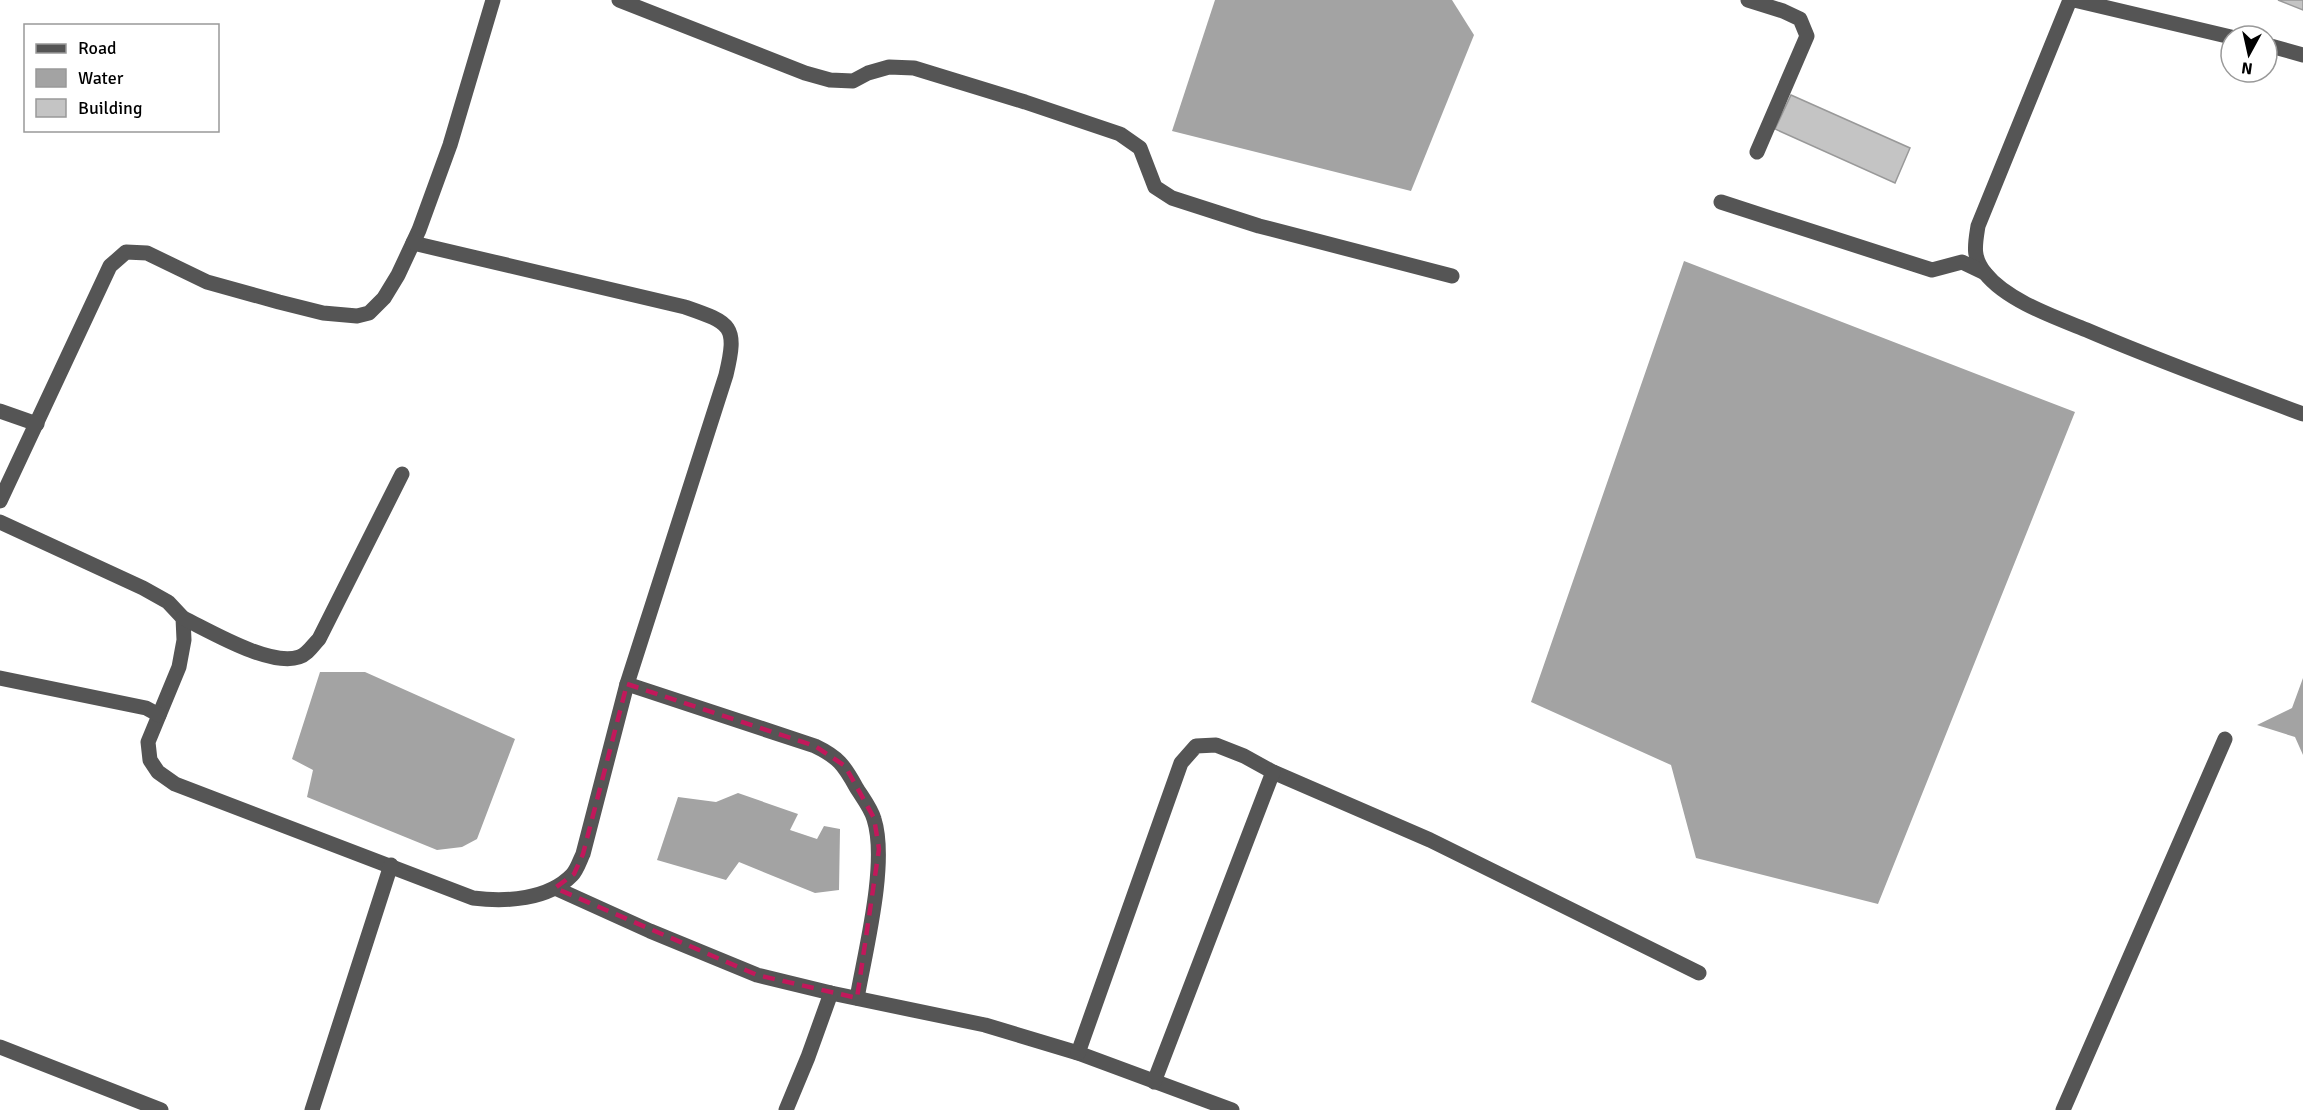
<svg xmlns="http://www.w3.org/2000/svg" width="2303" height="1110" viewBox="0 0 2303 1110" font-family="Signika,sans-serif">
<rect width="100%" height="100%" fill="#fff"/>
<g fill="#a3a3a3">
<path d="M1215 0H1452L1474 35 1411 191 1172 131Z"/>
<path d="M1684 261 2075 412 1878 904 1696 858 1671 765 1531 702Z"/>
<path d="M320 672H365L515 739 477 839 462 847 437 850 307 797 313 770 292 759Z"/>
<path d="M2303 678V755L2295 737 2257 725 2292 708Z"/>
<path d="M738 793 798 814 790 830 817 839 824 826 840 829 839 890 815 893 739 862 726 880 657 860 678 797 716 802Z"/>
</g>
<g fill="#c4c4c4" stroke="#999" stroke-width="1.5">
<path d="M2278 0H2303V10Z"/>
<path d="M1791 95 1910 148 1895 183 1775 129Z"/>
</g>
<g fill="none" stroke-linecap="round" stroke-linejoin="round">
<g stroke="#555" stroke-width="15">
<path d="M619 0 805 73 830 80 853 81 868 73 889 67 914 68 1025 102 1120 134 1140 148 1155 187 1172 198 1259 226 1452 276"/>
<path d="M1748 0 1783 11 1800 19 1807 36 1757 152"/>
<path d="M2070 0 1978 226C1975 245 1972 257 1985 273 2007 301 2057 318 2089 331 2159 361 2231 387 2303 414"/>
<path d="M2074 0 2231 37"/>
<path d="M2267 45 2303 55"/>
<path d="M1721 202 1932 270 1962 262 1985 273"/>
<path d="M0 411 37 424"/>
<path d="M0 501 110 266 126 252 147 253 207 282 279 302 323 313 357 316 369 313 384 298 398 275 419 230 450 145 493 0"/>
<path d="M0 522 143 588 168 602 183 618 184 640 179 667 148 742 150 760 158 772 175 784 473 898C506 902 548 900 572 875 577 870 580 860 583 854L627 684 726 375C738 325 731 323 685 307L413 243"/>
<path d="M183 618C210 631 270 667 299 657 307 655 313 645 319 639L402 474"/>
<path d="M0 678 146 708 159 715"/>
<path d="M627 684 815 746C838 757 844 765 856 787 862 797 871 808 874 819 888 863 865 952 857 998"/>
<path d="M555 888 650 931 757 975 831 993 985 1025 1078 1053 1232 1110"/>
<path d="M0 1047 161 1110"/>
<path d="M1078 1053 1181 763 1196 746 1216 745 1244 756 1273 772 1430 840 1699 973"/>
<path d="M1154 1082 1273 772"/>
<path d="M312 1110 391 865"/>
<path d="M786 1110 808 1057 831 993"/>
<path d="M2063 1110 2225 739"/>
</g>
</g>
<path fill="none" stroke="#c2185b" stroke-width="4.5" stroke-dasharray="12 8" stroke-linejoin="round" d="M627 684 815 746 845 766 874 818 879 849 857 998 757 975 555 888 574 874 583 854Z"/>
<rect x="24" y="24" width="195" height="108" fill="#ffffff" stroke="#999999" stroke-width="1.5"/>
<rect x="36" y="44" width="30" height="9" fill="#555555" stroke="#999999" stroke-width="1.5"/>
<text x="78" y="54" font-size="18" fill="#000000">Road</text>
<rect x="36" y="69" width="30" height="18" fill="#a3a3a3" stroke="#999999" stroke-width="1.5"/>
<text x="78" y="84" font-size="18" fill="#000000">Water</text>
<rect x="36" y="99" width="30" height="18" fill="#c4c4c4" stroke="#999999" stroke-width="1.5"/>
<text x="78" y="114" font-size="18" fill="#000000">Building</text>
<g transform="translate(2249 54) rotate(188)"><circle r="28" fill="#ffffff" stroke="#999999" stroke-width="1.5"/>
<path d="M0-4.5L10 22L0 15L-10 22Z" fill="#000000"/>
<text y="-9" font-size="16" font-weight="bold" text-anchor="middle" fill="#000000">N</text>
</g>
</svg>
